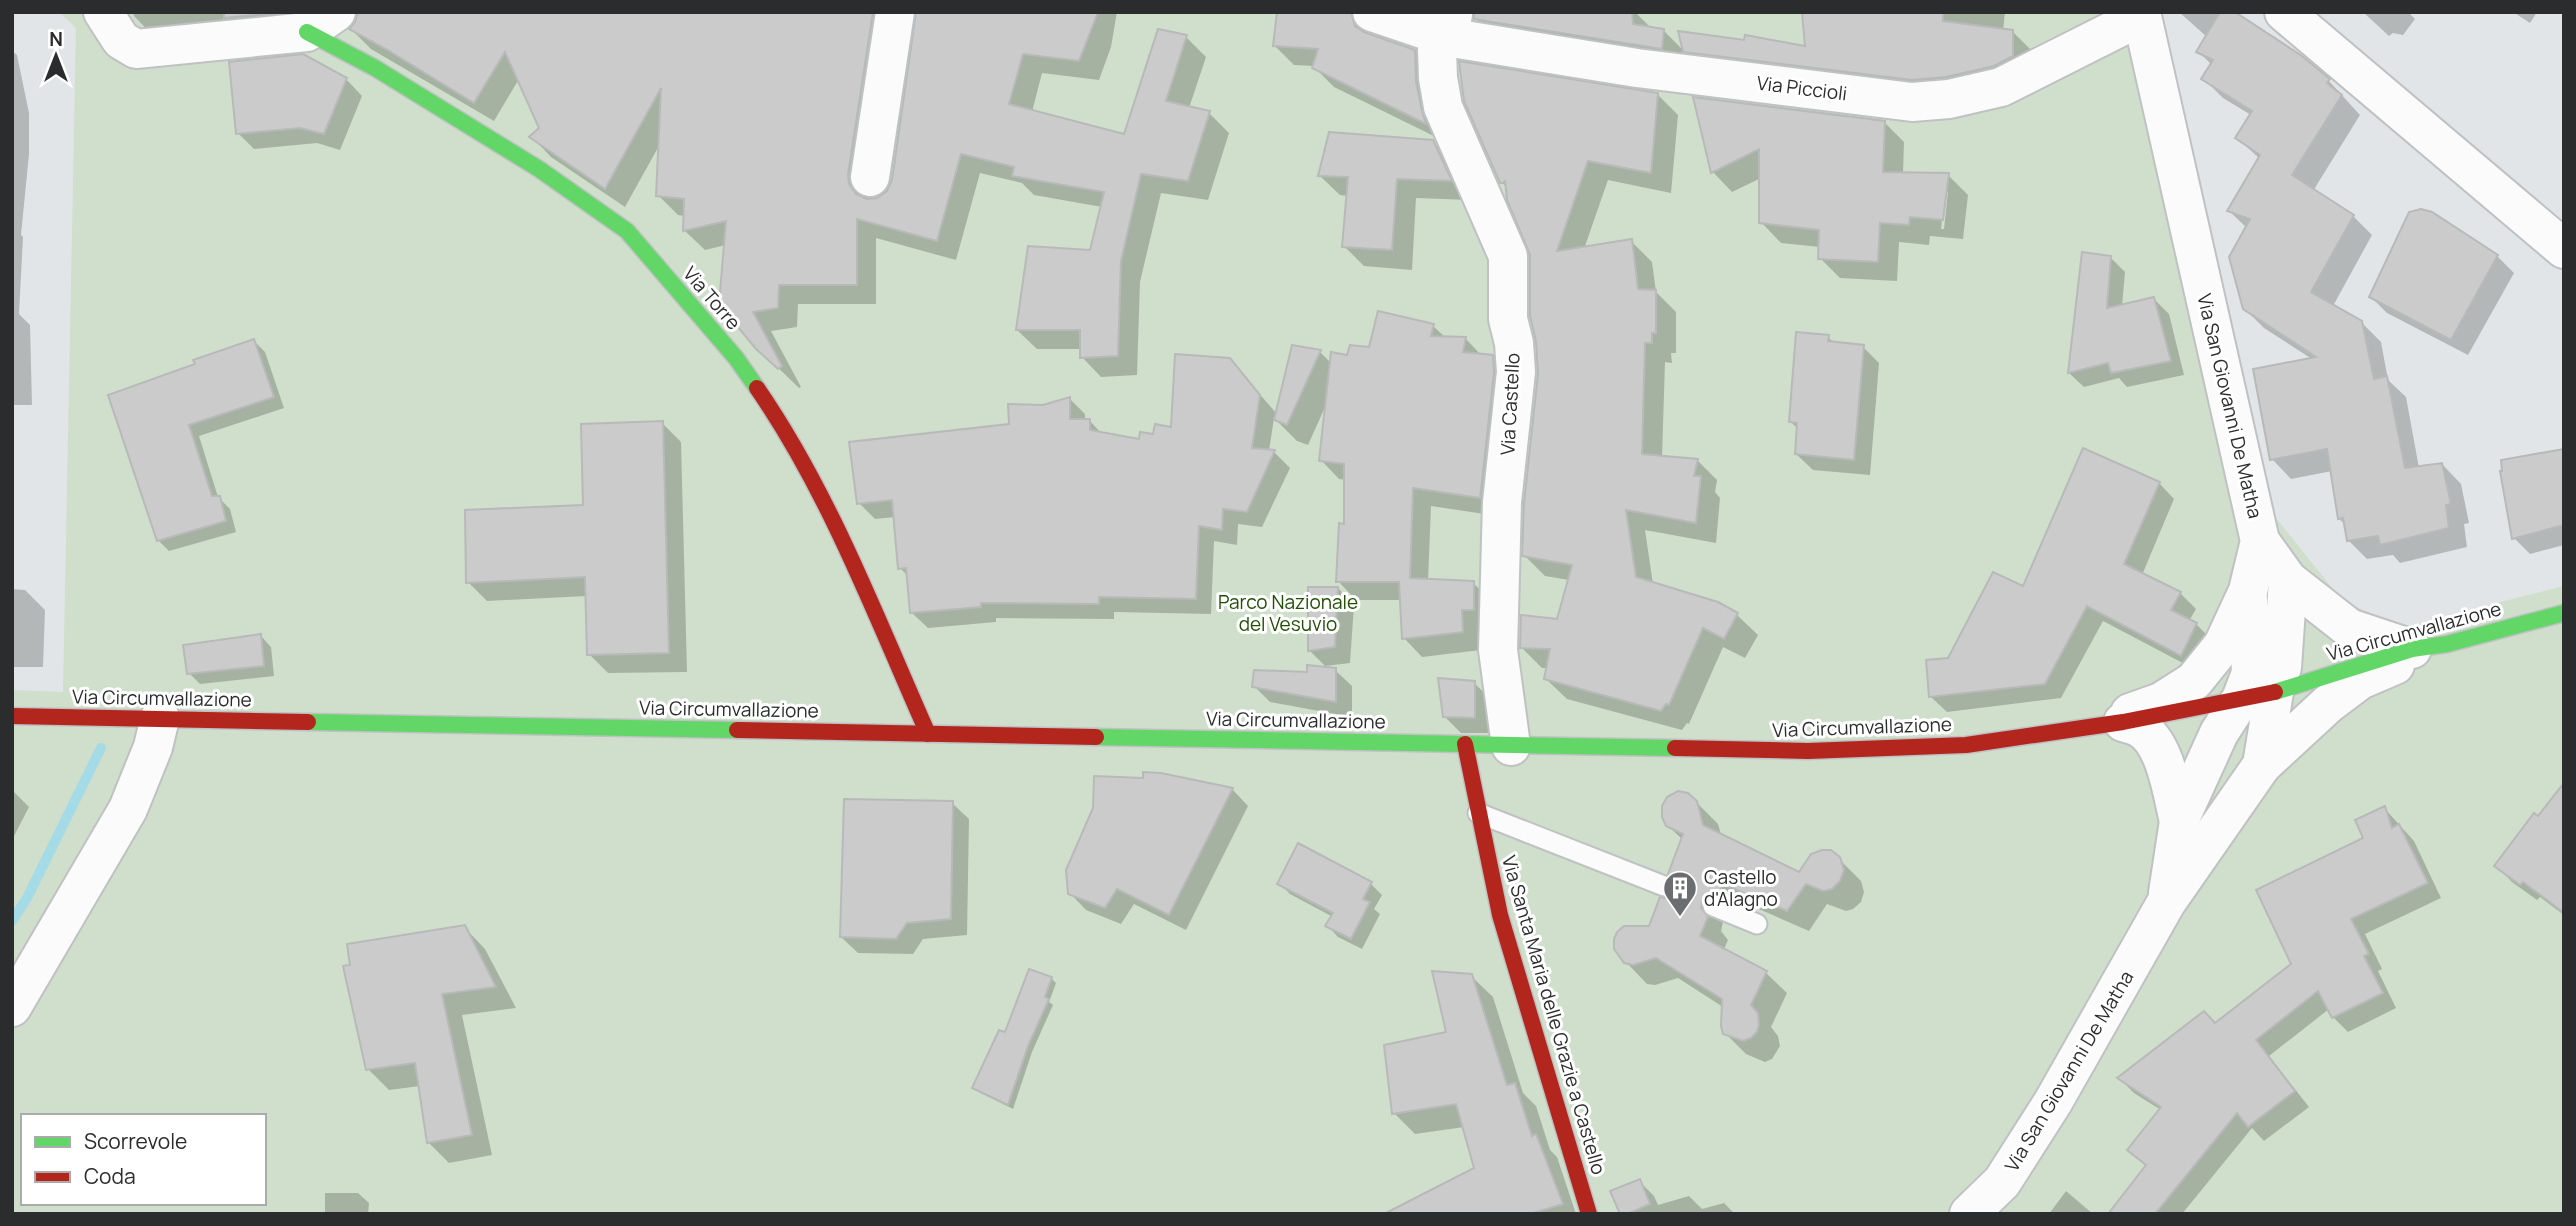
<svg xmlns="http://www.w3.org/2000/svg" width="2576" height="1226" viewBox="0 0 2576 1226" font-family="Manrope,sans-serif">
<rect width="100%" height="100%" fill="#e2e5e7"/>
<path fill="#cfdfcb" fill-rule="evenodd" d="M59 12H2160L2263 502 2341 599 2415 636 2419 623 2564 586V1214H12V690L63 692 76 28ZM23 1116H264V1203H23Z"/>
<g fill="#0003" fill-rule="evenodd">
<path d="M133 12H346L162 45 134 16Z"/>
<path d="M359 12H905L868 200 878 199 888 192 893 181 918 12H1117L1111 47 1099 80 1042 73 1032 112 1126 136 1186 37 1206 57 1189 108 1209 113 1229 133 1208 200 1161 193 1140 282 1137 375 1101 377 1082 357V349H1037L1017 330 1092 252 1102 207 1034 195 1022 183 980 173 956 260 876 238V304H798L797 327 771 331 801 387 799 388 758 348 726 245 705 250 685 231V216L678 215 658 195 660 144 625 207 551 157 532 137 541 128 519 79 494 121 371 49 351 29 358 21Z"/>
<path d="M1279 12H1382L1371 25 1370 36 1414 51 1434 71 1444 141 1334 87 1313 66 1294 65 1275 46Z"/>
<path d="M1406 12H1635L1652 29 1663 30 1683 50 1681 68 1496 38 1476 19V13Z"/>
<path d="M1803 12H2005L2003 31 2013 32 2033 52 1966 97 1705 71 1684 51 1807 48Z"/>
<path d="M2179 12H2232L2328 80 2360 115 2313 191 2353 216 2372 235 2333 306 2361 322 2381 342 2388 380 2406 397 2419 468 2442 464 2461 484 2469 523 2464 524 2467 547 2400 563 2393 555 2367 559 2348 540 2346 525 2339 519 2332 471 2291 479 2272 459 2312 359 2264 328 2244 308 2247 228 2229 211 2260 159 2237 138 2251 115 2223 98 2204 79 2212 65 2198 51 2207 37Z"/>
<path d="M2363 12H2408L2415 19 2403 35 2393 33 2389 36Z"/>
<path d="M2513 12H2537L2530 23Z"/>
<path d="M12 51 17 55 29 113V154L21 235 23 237 19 314 30 325 32 405H12Z"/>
<path d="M346 79 362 96 340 150 317 143 254 149 238 133Z"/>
<path d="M1657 94 1678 115 1671 193 1608 180 1584 249 1631 241 1652 262 1656 292 1676 312V353H1671L1672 363 1665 362 1662 457 1697 460 1717 480 1715 492 1720 498 1716 543 1645 530 1653 584 1717 604 1737 615 1758 635 1745 658 1723 647 1689 724 1687 723 1682 730 1567 699 1546 679 1548 668H1542L1522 648 1558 621 1569 580 1545 576 1524 555 1540 371 1532 255 1507 188 1502 182 1466 100Z"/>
<path d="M1696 99 1884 122 1904 142 1903 174 1948 175 1968 195 1963 239 1930 236 1929 245 1899 242 1897 281 1840 278 1820 258V247L1781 243 1761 222V178L1732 192 1713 172ZM1945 192H1948L1944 229H1941Z"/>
<path d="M1433 142 1453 162 1470 200 1416 198 1412 270 1364 266 1344 246 1348 196 1340 195 1320 176Z"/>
<path d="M2432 213 2497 256 2514 273 2468 355 2387 313 2371 297Z"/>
<path d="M2084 254 2110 257 2125 272 2122 306 2154 299 2169 314 2184 375 2127 387 2119 378 2084 387 2069 373Z"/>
<path d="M1433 326 1446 338 1466 339 1482 356 1492 357 1511 376 1498 516 1431 506 1428 581 1473 583 1492 601 1481 650 1422 657 1404 638 1401 600H1356L1338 581 1346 526V480L1339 479 1321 460 1326 405 1308 445 1297 441 1274 418 1269 451 1274 452 1290 468 1262 527 1238 524 1237 545 1214 541 1211 614 1114 612V619L996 618V622L928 628 912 613 909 577 900 568 895 517 875 519 859 503 1011 426 1043 407 1070 399 1085 414V420H1089L1103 435 1140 441 1172 429 1229 359 1277 414 1320 352 1332 364Z"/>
<path d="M1828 337 1835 344 1863 347 1879 363 1870 475 1813 470 1796 454 1798 429 1790 421Z"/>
<path d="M254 341 265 352 284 408 199 436 218 497 230 509 236 532 169 551 158 540 197 365Z"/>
<path d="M662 423 681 442 687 672 608 673 589 654 587 596 487 601 468 582 585 507Z"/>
<path d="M2564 451V545L2530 554 2514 538Z"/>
<path d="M2159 483 2174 499 2142 575 2180 593 2196 609 2189 621 2196 624 2212 640 2196 670 2103 621 2061 698 1947 712 1931 697 1949 660Z"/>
<path d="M1338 588 1354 605 1350 663 1325 666 1309 650Z"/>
<path d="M12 589 25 590 45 610 43 667H12Z"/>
<path d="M261 636 271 647 274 676 200 684 189 673Z"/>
<path d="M1335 670 1352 686V717L1270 702 1254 686Z"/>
<path d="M1474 683 1491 699V733H1461L1444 716Z"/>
<path d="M1232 789 1248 806 1186 930 1134 904 1121 924 1086 910 1070 893Z"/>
<path d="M12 790 29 807 12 840Z"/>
<path d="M1696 802 1718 824 1721 835 1800 874 1839 859 1861 881 1864 892 1861 902 1853 909 1846 911 1827 904 1809 931 1745 903 1739 915 1732 914 1723 922 1721 931 1728 940 1724 949 1765 972 1787 993 1771 1027 1778 1036 1780 1046 1772 1059 1765 1062 1746 1054 1725 1033 1723 1007 1678 978 1655 985 1647 984 1626 962 1667 900 1677 892 1683 840 1667 825Z"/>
<path d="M952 803 969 819 967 935 923 939 913 954 858 953 841 937Z"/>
<path d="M2385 809 2414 841 2441 898 2365 934 2382 969 2378 971 2396 1008 2348 1032 2333 1017 2329 1009 2269 1056 2309 1107 2264 1141 2252 1128 2182 1214H2110L2147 1167 2130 1150 2161 1110 2134 1093 2120 1079 2215 1025 2293 964Z"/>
<path d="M2564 809V915L2540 897 2537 900 2512 882 2496 865 2538 819Z"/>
<path d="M1298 845 1371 884 1382 895 1374 909 1380 914 1362 949 1338 937 1328 926 1333 917 1290 894 1279 883Z"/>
<path d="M464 927 485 949 516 1008 462 1015 492 1155 449 1163 428 1142 420 1086 389 1090 368 1069Z"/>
<path d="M1471 976 1493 997 1523 1093 1536 1106 1550 1150 1557 1157 1576 1214H1425L1476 1169 1464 1127 1415 1134 1394 1113 1448 1034Z"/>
<path d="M1051 978 1056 983 1049 1002 1053 1005 1032 1052 1013 1109 979 1092 974 1087 1006 1034Z"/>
<path d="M1639 1181 1654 1196 1658 1205 1689 1196 1702 1209 1724 1203 1735 1214H1622Z"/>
<path d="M2066 1191 2093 1214H2049Z"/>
<path d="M325 1193H358L369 1203 368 1214H325Z"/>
</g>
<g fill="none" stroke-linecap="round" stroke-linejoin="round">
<path stroke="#a4dbe7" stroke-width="10" d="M12 921 27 898 101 748"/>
</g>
<g fill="#cbcbcc" stroke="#b8b9b9" stroke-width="2">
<path d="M224 12H285L224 18Z"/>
<path d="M358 12H873L848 174 849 184 856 194 867 199 877 198 887 191 892 180 916 12H1098L1079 61 1023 54 1009 104 1124 134 1158 29 1187 35 1166 101 1210 111 1188 181 1141 174 1121 261 1118 356 1080 358V330H1016L1028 246 1090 250 1104 192 1012 176 1014 167 961 154 937 241 857 219V285H779L778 308 753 312 782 366 778 369 756 349 719 304 726 221 683 231 684 199 656 196 661 88 605 189 529 137 539 128 505 52 474 103 386 49 349 29 355 22Z"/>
<path d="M1277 12H1351L1355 26 1364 32 1415 50 1416 82 1422 111 1426 124 1312 68 1318 49 1273 46Z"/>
<path d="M1474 12H1632L1633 24 1664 29 1662 49 1474 19Z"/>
<path d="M1802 12H1943V21L2013 30V56L1994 66 1946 77 1912 80 1683 52 1678 31 1744 40 1745 35 1805 46Z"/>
<path d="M2220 12H2235L2302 56 2330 79 2327 83 2342 95 2292 175 2354 215 2311 292 2362 321 2374 379 2387 376 2405 468 2442 463 2451 504 2446 505 2449 528 2380 545 2378 536 2347 541 2343 518 2338 519 2327 449 2270 460 2253 369 2316 357 2243 309 2229 257 2250 219 2227 211 2260 155 2235 138 2252 111 2201 79 2213 60 2196 52Z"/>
<path d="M303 54 347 78 324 134 300 128 236 134 229 62Z"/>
<path d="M1459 61 1658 93 1651 173 1588 161 1557 251 1632 239 1638 289 1656 290V333H1652V343H1645L1642 454 1698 459 1694 476H1701L1696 523 1626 510 1636 577 1718 602 1738 613 1724 639 1703 628 1669 705 1666 704 1661 711 1544 679 1550 649 1520 648 1521 615 1557 619 1572 565 1522 556 1524 503 1538 374 1536 341 1530 316V255L1507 200 1505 180 1504 183H1500L1464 101Z"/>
<path d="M1693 97 1885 121 1883 172 1949 173 1943 220 1910 217 1909 225 1880 223 1878 262 1818 259 1819 230 1759 223V149L1711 173Z"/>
<path d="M1329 132 1433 140 1452 181 1397 179 1392 250 1342 247 1348 177 1318 176Z"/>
<path d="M2421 209 2432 212 2498 255 2451 340 2369 297 2409 212Z"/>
<path d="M2082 252 2111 256 2107 308 2154 297 2171 361 2111 373 2108 363 2068 373Z"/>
<path d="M1378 311 1434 324 1431 336 1466 337 1463 352 1493 355 1494 372 1480 498 1413 488 1410 578 1474 581V610H1462L1463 632 1402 639 1399 582H1336L1339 523 1344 524V464L1319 461 1331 352 1347 355 1350 345 1369 347Z"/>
<path d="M1796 332 1829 335 1828 341 1864 345 1854 460 1795 454 1797 423 1789 422Z"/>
<path d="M254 339 274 397 189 425 212 496H220L226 521 157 541 108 395 195 364 193 360Z"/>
<path d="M1292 345 1321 350 1287 425 1274 420Z"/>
<path d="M1175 354 1230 358 1260 395 1252 448 1275 450 1247 512 1223 509 1222 530 1199 526 1196 599 1099 597V604L981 603V607L910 613 906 568 898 569 892 500 857 504 849 442 1009 424 1008 404 1043 405 1070 397V419H1090V430L1139 439 1140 432 1153 434 1155 424 1171 427Z"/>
<path d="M663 421 669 653 587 655 585 577 466 583 465 510 583 505 581 424Z"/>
<path d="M2083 448 2160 482 2124 564 2181 592 2171 610 2197 623 2181 656 2087 606 2045 684 1929 697 1926 660 1948 658 1993 572 2023 586Z"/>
<path d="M2564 449V525L2512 539 2500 471H2502L2501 460Z"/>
<path d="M1308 587H1338L1335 647 1308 651Z"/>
<path d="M261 634 264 666 187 674 183 645Z"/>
<path d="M1307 665 1336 668V702L1252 687 1254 670 1307 672Z"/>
<path d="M1438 678 1475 681V718L1443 717Z"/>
<path d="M1143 772 1161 773 1233 788 1169 915 1117 889 1105 908 1068 894 1066 870 1093 808 1094 776 1143 778Z"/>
<path d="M2564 783V913L2523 882 2520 885 2494 866 2534 813 2538 816Z"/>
<path d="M1678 791 1688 793 1697 801 1703 825 1799 872 1811 854 1822 850H1831L1840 857 1844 870 1840 881 1832 889 1823 891 1806 884 1787 911 1723 884 1718 895 1711 894 1702 901 1701 908 1708 917 1700 936 1767 971 1751 1005 1758 1013 1759 1024 1757 1032 1751 1038 1743 1041 1723 1034 1721 1026 1722 999 1656 958 1633 965 1624 963 1614 949V939L1617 932 1624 926H1649L1660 897 1666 898 1675 891 1676 884 1668 874 1683 834 1666 826 1662 817V806L1667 797Z"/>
<path d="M844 799 953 801 951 919 907 923 896 939 840 937Z"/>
<path d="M2385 806 2392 828 2399 824 2428 883 2351 919 2369 954 2364 956 2383 993 2332 1018 2318 991 2256 1040 2295 1091 2248 1127 2237 1113 2155 1214H2108L2146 1165 2127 1150 2161 1107 2117 1078 2204 1011 2215 1023 2291 964 2256 890 2363 838 2355 820Z"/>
<path d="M1298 843 1372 882 1363 899 1370 902 1351 939 1325 926 1333 913 1277 884Z"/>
<path d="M465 925 496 987 442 994 472 1135 427 1143 415 1063 366 1070 343 966 350 965 347 944Z"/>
<path d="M1029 969 1052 977 1045 997 1049 999 1028 1046 1008 1105 972 1088 999 1030 1005 1032Z"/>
<path d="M1432 971 1472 974 1507 1085 1515 1083 1532 1136 1536 1134 1563 1204 1530 1214H1384L1474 1168 1456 1104 1392 1114 1384 1045 1446 1032Z"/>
<path d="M1640 1179 1650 1204 1627 1214H1620L1610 1191Z"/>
</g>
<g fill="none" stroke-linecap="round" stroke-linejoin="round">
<g stroke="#bfc1c3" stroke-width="23">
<g id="lane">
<path d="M1478 813 1664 886"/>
<path d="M1713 906 1757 924"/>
</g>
</g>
<g stroke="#bfc1c3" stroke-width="42">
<g id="street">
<path d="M103 12 121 40 136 49 307 32 336 12"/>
<path d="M1372 12 1446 37 1637 68 1912 102 1949 99 2001 87 2142 16"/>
<path d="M2284 12 2564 249"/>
<path d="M1453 15 1446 37 1437 50 1438 78 1443 107 1508 256V319L1514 343 1516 372 1502 502 1498 650 1511 746"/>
<path d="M870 177 895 12"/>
<path d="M2260 541 2288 580 2349 628 2412 649"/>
<path d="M2130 713 2161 702 2194 681 2223 645 2248 591 2260 541 2141 12"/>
<path d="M2123 722C2128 724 2134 725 2138 727 2166 741 2172 794 2179 821"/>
<path d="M2262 765 2274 692 2282 667 2288 580"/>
<path d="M2168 893 2179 821 2219 733 2241 699 2251 673 2248 600"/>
<path d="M12 1007 128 809 153 747 160 718"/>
<path d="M1969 1214 2002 1182 2053 1102 2166 903 2262 765 2328 704 2360 680 2395 665"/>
</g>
</g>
<g stroke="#bfc1c3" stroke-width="19">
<g id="fast">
<path d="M307 32 375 68 539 169 627 231 736 358 757 388"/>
<path d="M2275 692 2412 649 2447 644 2564 613"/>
<path d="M308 722 737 730"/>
<path d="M1096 737 1675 748"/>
</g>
</g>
<g stroke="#bfc1c3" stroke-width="19">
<g id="jam">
<path d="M757 388C830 494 876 617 928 734"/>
<path d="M12 716 308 722"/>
<path d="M737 730 1096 737"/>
<path d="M1465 744 1500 915 1589 1214"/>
<path d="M1675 748 1808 751 1966 745 2123 722 2275 692"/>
</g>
</g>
<use href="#lane" stroke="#fbfbfb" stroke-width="19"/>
<use href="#street" stroke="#fbfbfb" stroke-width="38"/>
<use href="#fast" stroke="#63d668" stroke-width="16"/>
<use href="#jam" stroke="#b3261e" stroke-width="16"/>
</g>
<defs>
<g id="building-pin" transform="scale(1.75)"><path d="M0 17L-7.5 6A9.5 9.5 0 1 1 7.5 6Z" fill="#6b6d6e" stroke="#fff"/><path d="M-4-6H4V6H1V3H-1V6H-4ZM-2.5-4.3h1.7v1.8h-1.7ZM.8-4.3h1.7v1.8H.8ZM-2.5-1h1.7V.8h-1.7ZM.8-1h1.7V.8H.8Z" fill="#fff"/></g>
</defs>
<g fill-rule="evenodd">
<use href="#building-pin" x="1680" y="888"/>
</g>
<g text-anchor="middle" stroke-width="6" stroke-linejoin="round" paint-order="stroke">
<g font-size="19" fill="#2b2c2d" stroke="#fff">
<text transform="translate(1802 88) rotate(7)" y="7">Via Piccioli</text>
<text transform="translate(712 298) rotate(49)" y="7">Via Torre</text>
<text transform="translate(1510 404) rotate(-87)" y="7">Via Castello</text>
<text transform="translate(2230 406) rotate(77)" y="7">Via San Giovanni De Matha</text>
<text transform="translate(2414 631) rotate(-15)" y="7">Via Circumvallazione</text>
<text transform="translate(162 698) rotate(1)" y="7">Via Circumvallazione</text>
<text transform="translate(729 709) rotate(1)" y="7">Via Circumvallazione</text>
<text transform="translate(1296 720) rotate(1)" y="7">Via Circumvallazione</text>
<text transform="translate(1862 727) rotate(-2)" y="7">Via Circumvallazione</text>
<text transform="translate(1554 1015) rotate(74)" y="7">Via Santa Maria delle Grazie a Castello</text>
<text transform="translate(2069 1071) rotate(-59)" y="7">Via San Giovanni De Matha</text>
</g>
<g font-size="19" fill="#224f06" stroke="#fff">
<text x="1288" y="609">Parco Nazionale<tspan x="1288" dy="22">del Vesuvio</tspan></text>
</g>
<g font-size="19" fill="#2b2c2d" stroke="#fff" text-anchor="start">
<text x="1704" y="884">Castello<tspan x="1704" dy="22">d'Alagno</tspan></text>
</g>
</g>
<rect width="2576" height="1226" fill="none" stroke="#2b2c2d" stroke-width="28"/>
<rect x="21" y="1114" width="245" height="91" fill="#ffffff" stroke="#aaabab" stroke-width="2"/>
<rect x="35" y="1137" width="35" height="10" fill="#63d668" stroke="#aaabab" stroke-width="2"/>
<text x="84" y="1149" font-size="21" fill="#2b2c2d">Scorrevole</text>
<rect x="35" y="1172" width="35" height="10" fill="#b3261e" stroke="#aaabab" stroke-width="2"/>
<text x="84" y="1184" font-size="21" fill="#2b2c2d">Coda</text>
<g transform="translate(56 56)" stroke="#ffffff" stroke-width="5" paint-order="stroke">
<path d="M0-5L12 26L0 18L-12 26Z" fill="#2b2c2d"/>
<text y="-10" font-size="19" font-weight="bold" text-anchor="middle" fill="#2b2c2d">N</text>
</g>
</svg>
